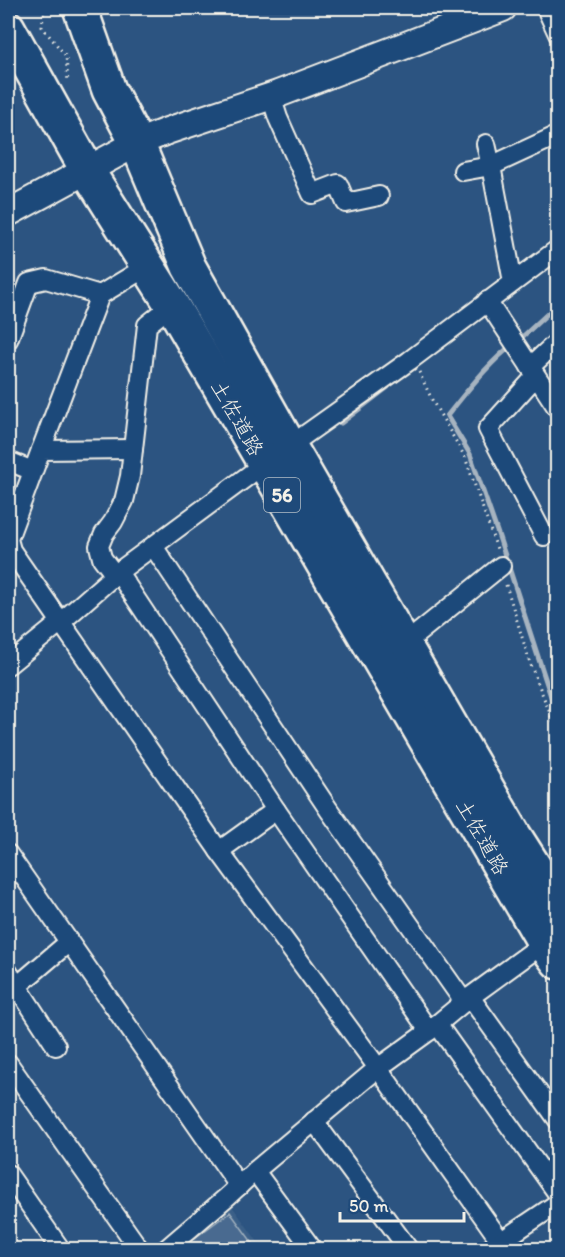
<svg xmlns="http://www.w3.org/2000/svg" width="565" height="1257" viewBox="0 0 565 1257" font-family="Itim,'Klee One',sans-serif">
<rect width="100%" height="100%" fill="#2c5481"/>
<filter id="ink" filterUnits="userSpaceOnUse"><feTurbulence type="fractalNoise" baseFrequency=".0167" numOctaves="2"/><feDisplacementMap in="SourceGraphic" scale="12" xChannelSelector="R" yChannelSelector="G"/><feConvolveMatrix kernelMatrix="1 2 1 2 8 2 1 2 1" color-interpolation-filters="sRGB"/></filter>
<g filter="url(#ink)">
<path fill="#3b6088" d="M229 1202 263 1249 173 1250Z"/>
<path fill="#496b90" stroke="#9eaebc" stroke-width="1.5" d="M230 1212 257 1249H180Z"/>
<g fill="none" stroke-linecap="round" stroke-linejoin="round">
<g stroke="#a7b4c0" stroke-width="5">
<path d="M520 339 558 304"/>
<path d="M507 349C484 369 466 392 447 416L470 454 499 537 558 718"/>
<path d="M341 423 388 387"/>
</g>
<g stroke="#f4f1e8" stroke-width="22">
<g id="street">
<path d="M546 8 558 34"/>
<path d="M271 96 278 118 312 194 338 184 346 203 379 196"/>
<path d="M486 144 491 166 513 282"/>
<path d="M463 171 491 166 558 135"/>
<path d="M487 301 558 409"/>
<path d="M8 340 29 283 46 279 100 295 148 266"/>
<path d="M530 367 558 341"/>
<path d="M536 376 488 429 544 536"/>
<path d="M133 449 41 450 8 539 11 550 219 851 378 1068 507 1250"/>
<path d="M41 450 100 295"/>
<path d="M8 461 33 471"/>
<path d="M153 546 329 810 464 1002"/>
<path d="M118 572 276 810 429 1031"/>
<path d="M115 575 102 558 99 546 104 534 113 522 124 501 130 476 147 325 172 305"/>
<path d="M404 643 418 633 501 566"/>
<path d="M8 665 61 622 118 572 264 464 409 361 558 249"/>
<path d="M219 851 276 810"/>
<path d="M8 854 239 1186"/>
<path d="M8 972 56 1046"/>
<path d="M9 993 69 942"/>
<path d="M470 997 558 1120"/>
<path d="M437 1024 558 1194"/>
<path d="M8 1063 140 1250"/>
<path d="M314 1121 409 1250"/>
<path d="M255 1171 313 1250"/>
<path d="M8 1174 61 1250"/>
<path d="M165 1250 228 1196 255 1171 378 1068 429 1031 470 997 551 938"/>
<path d="M488 1250 558 1203"/>
</g>
</g>
<g stroke="#f4f1e8" stroke-width="30">
<path id="secondary" d="M8 213 137 143 167 131 278 94 503 8"/>
</g>
<g stroke="#f4f1e8" stroke-width="38">
<g id="highway">
<path d="M80 8 109 90 137 143 189 267 290 447 514 835 558 904"/>
<path d="M8 28 87 170 172 305 548 949 558 962"/>
</g>
</g>
<g stroke="#f4f1e8" stroke-width="3" stroke-dasharray="1.5 4.5" stroke-linecap="butt">
<path d="M44 8 42 27 66 56 68 83"/>
<path d="M419 372 433 402 465 457 497 549"/>
<path d="M506 585 531 666 558 733"/>
</g>
<use href="#street" stroke="#1f4a7a" stroke-width="18"/>
<use href="#secondary" stroke="#1f4a7a" stroke-width="26"/>
<use href="#highway" stroke="#1f4a7a" stroke-width="33"/>
</g>
</g>
<g text-anchor="middle" stroke-width="5" stroke-linejoin="round" paint-order="stroke">
<rect fill="#1f4a7a" stroke="#b4bfc7" stroke-width="1.5" x="264" y="478" width="36" height="34" rx="4.5"/>
<g font-size="20" font-weight="bold" fill="#f4f1e8">
<text x="282" y="502">56</text>
</g>
<g font-size="21" fill="#f4f1e8" stroke="#1f4a7a">
<text transform="translate(237 418) rotate(60)" y="7">土佐道路</text>
<text transform="translate(482 837) rotate(60)" y="7">土佐道路</text>
</g>
</g>
<rect width="565" height="1257" fill="none" stroke="#1f4a7a" stroke-width="30"/>
<rect x="15" y="15" width="535" height="1227" fill="none" stroke="#f4f1e8" stroke-width="2" filter="url(#ink)"/>
<path d="M340 1212v9h124v-9" fill="none" stroke="#f4f1e8" stroke-width="3"/>
<text x="349" y="1212" font-size="18" fill="#f4f1e8" stroke="#1f4a7a" stroke-width="4.5" paint-order="stroke">50 m</text>
</svg>
